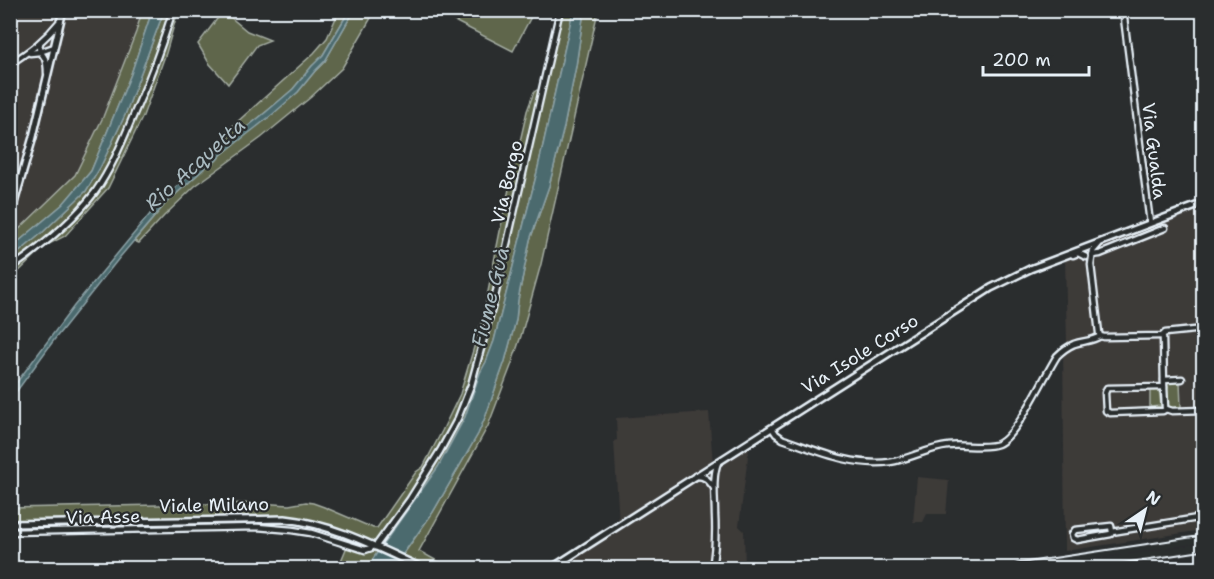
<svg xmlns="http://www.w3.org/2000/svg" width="1214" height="579" viewBox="0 0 1214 579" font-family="'Shantell Sans',sans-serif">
<rect width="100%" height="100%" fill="#2a2d2e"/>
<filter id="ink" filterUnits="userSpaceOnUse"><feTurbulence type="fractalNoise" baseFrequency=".0167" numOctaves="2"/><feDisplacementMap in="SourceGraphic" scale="12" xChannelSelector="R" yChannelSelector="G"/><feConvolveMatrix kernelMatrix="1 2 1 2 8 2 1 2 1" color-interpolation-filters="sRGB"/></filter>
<g filter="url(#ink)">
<g fill="#3d3a39">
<path d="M11 11H142L136 32 103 117 75 175 11 237Z"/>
<path d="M1203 206V530L1065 551 1063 347 1067 344 1065 260Z"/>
<path d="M709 412 713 465 750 441 739 526 744 531 745 568H551L619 525 614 441 617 440 616 418Z"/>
<path d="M917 477 949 480 946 514H927L923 522H913Z"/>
</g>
<g fill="#5f664c" stroke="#a4aca2" stroke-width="1.5">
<path d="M142 11H152L131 74 91 171 63 204 11 248V237L75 175 103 117 136 32Z"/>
<path d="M164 11H178L166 53 143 116 108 188 65 236 45 246 11 279V259L43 232 86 191 100 168 125 115Z"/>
<path d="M223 11 247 31 270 40 257 45 228 84 209 63 198 44Z"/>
<path d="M339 11H349L320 60 312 66 293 89 277 103 230 141 225 133 314 53 327 38Z"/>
<path d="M355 11H375L342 68 311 97 261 138 195 186 164 216 139 243 134 241 166 203 207 166 216 161 221 155 298 92 315 71 325 61 348 21Z"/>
<path d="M435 11H534L513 51Z"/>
<path d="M559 11H573L537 172 494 341 486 362 480 373 465 417 448 448 438 467 379 550 367 568H338L351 537 289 519 11 524 10 508 258 503 289 505 306 502 313 503 324 507 373 528H377L416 472 423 467 442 431 460 394 483 317 504 211 527 111 534 92 537 90 541 92Z"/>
<path d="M584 11H598L541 264 521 336 511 366 488 426 419 551 446 566 457 568H420L400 559 433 512 478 434 486 415 505 361 516 320 518 300 530 240 549 186 564 127 576 66Z"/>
<path d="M1166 382H1180L1181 407 1170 408 1167 406Z"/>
<path d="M1159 389 1161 406 1150 407V390Z"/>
</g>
<g fill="#4c6a6e" stroke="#8aa0a5" stroke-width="1.5">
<path d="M152 11H164L125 115 100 168 86 191 43 232 11 259V248L63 204 91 171 131 74Z"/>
<path d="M349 11H355L348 21 325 61 315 71 298 92 273 114 221 155 216 161 207 166 166 203 120 257 54 340 11 399V390L74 306 155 208 199 165 213 157 222 147 266 112 293 89 312 66 323 55Z"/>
<path d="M573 11H584L576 66 564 127 549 186 530 240 518 300 516 320 505 361 486 415 478 434 433 512 393 568H367L379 550 438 467 465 417 480 373 486 362 494 341 537 172Z"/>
</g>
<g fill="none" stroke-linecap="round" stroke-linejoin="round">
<g stroke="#e8f1f8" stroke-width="9">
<g id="minor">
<path d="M1123 10 1150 223"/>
<path d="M40 43C37 51 42 52 45 59 47 64 47 69 47 73"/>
<path d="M30 53 40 52 54 47"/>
<path d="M10 64C30 51 45 40 60 21"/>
<path d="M1099 244 1093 251 1091 265 1099 333 1100 336"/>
<path d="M1073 255 1078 253 1086 257"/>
<path d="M1092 255 1100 254 1165 228"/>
<path d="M10 269C40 248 73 221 95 192 112 168 123 140 134 114 149 80 162 46 173 10"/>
<path d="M1162 336 1163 338 1164 387 1107 388 1105 393 1106 411 1110 413 1163 411 1166 409 1172 411 1204 410"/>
<path d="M1164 380 1182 379"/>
<path d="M1164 387 1165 407 1166 409"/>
<path d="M772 428 776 434 783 439C818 451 853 467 890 462 910 459 928 448 948 446 961 444 987 449 998 444 1018 435 1044 376 1057 356 1062 351 1067 347 1074 344 1083 341 1093 341 1100 336L1104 337 1162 336 1165 333 1204 329"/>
<path d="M695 476C705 475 709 481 714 488"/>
<path d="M10 532 257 527 292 530 311 533 365 550 371 548 372 546"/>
<path d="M1112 532 1111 526 1075 530 1072 534 1073 538 1077 540 1111 534 1112 532 1204 517"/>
<path d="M375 547 410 499 440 451 458 418 471 385 494 301 560 10"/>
<path d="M401 568 406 567 410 563"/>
<path d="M712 568C715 551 716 533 715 515 715 497 712 478 718 462"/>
</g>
</g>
<g stroke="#e8f1f8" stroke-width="10">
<g id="major">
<path d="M10 217 33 137 63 10"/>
<path d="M10 524 285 519C333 524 378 548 422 568"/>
<path d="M552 568 991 288 1030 269 1204 203"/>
</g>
</g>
<g stroke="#e8f1f8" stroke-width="11">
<g id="highway">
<path d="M1018 568 1204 540"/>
<path d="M1062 568 1204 546"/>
</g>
</g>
<use href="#minor" stroke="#2a2d2e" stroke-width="4.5"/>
<use href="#major" stroke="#2a2d2e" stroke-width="5"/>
<use href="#highway" stroke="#2a2d2e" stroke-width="7"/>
</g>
</g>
<g text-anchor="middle" stroke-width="4.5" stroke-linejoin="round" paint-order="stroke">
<g font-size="18" fill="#e8f1f8" stroke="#2a2d2e">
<text transform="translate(1154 151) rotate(83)" y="6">Via Gualda</text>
<text transform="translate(507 182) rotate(-77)" y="6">Via Borgo</text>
<text transform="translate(860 354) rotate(-32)" y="6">Via Isole Corso</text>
<text transform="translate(214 505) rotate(-1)" y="6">Viale Milano</text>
<text transform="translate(103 517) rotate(-1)" y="6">Via Asse</text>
</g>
<g font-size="20" font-style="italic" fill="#aabbc1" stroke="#2a2d2e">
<text transform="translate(195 164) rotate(-42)" y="7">Rio Acquetta</text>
<text transform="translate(490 297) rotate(-76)" y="7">Fiume Guà</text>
</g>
</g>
<rect width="1214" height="579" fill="none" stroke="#2a2d2e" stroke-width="36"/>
<rect x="18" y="18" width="1178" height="543" fill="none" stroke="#e8f1f8" stroke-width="2" filter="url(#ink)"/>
<g transform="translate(1145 510) rotate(35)" stroke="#2a2d2e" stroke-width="4.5" paint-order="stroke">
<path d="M0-4.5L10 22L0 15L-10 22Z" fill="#e8f1f8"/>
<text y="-9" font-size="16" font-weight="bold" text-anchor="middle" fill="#e8f1f8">N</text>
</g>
<path d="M983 66v9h106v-9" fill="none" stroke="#e8f1f8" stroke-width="3"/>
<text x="992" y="66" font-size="18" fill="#e8f1f8" stroke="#2a2d2e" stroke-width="4.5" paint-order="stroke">200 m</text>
</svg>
